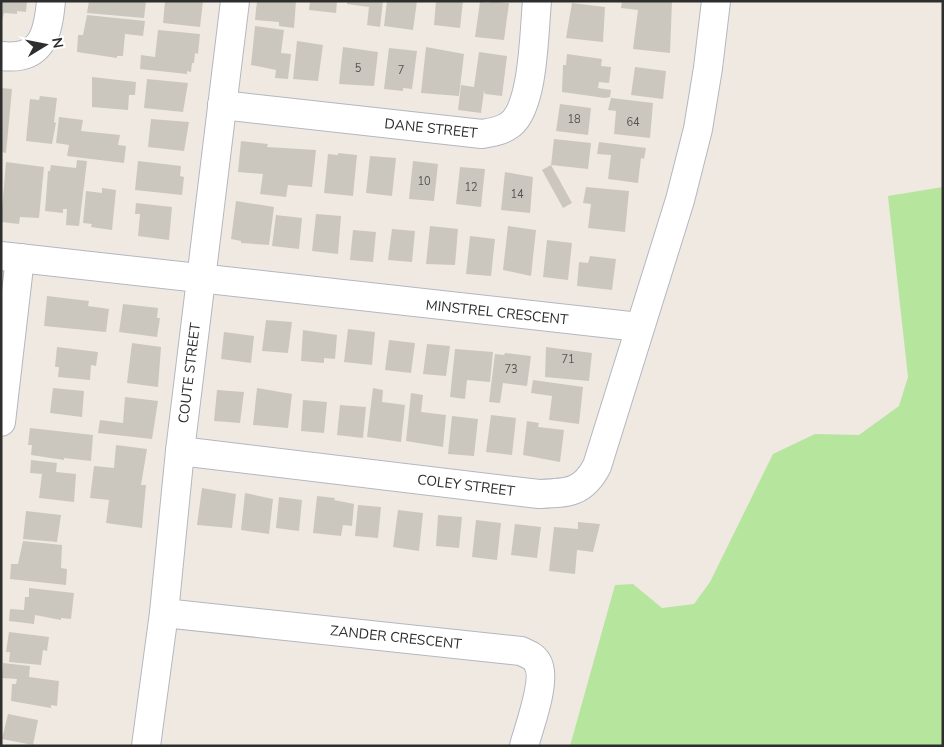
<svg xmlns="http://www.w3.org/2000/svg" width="944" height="747" viewBox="0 0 944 747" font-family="'Nunito Sans',sans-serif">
<rect width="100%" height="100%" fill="#efe9e1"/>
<path fill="#b6e59e" d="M943 187V746H570L615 585 633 584 662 608 694 604 710 582 773 454 815 434 859 435 899 406 908 377 888 196Z"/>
<g fill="#cbc7bf">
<path d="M1 1H27L26 12 17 11V14L4 13 1 25Z"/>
<path d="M89 1H146L144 18 87 13Z"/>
<path d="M165 1H203L200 27 163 23Z"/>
<path d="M257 1H296L294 28 279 26V22L255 20Z"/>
<path d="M310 1H337L336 13 309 10Z"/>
<path d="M347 1H383L380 27 367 25 369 7 347 4Z"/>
<path d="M387 1H417L413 30 384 26Z"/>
<path d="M436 1H463L460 28 434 25Z"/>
<path d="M489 1 509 3 504 40 475 37 480 2 489 3Z"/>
<path d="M622 1H672L670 53 633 49 638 10 621 8Z"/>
<path d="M572 3 605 7 603 42 566 38Z"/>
<path d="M87 15 145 21 143 36 125 34 123 56H117V58L77 52 78 35H83Z"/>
<path d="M255 26 284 30 281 53 291 54 288 79 275 78 276 70 251 65Z"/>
<path d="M158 30 200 34 198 54 195 53 194 63H192L191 72 187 71V74L140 69 141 55 155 57Z"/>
<path d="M297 41 323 45 318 81 293 79Z"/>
<path d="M343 47 378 52 374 86 339 84Z"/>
<path d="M426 47 464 54 459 96 421 93Z"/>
<path d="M389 48 417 51 412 89 403 88V91L384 89Z"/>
<path d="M479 52 507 56 502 96 485 94 484 91 481 113 458 110 461 85 474 87Z"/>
<path d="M567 54 602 59 601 66 611 67 609 83 599 82 598 88 611 90 610 97 605 98 562 92 563 65H566Z"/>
<path d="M635 67 666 71 663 99 631 95Z"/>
<path d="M92 77 136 82 135 95H129L128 110 92 107Z"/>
<path d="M147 79 188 83 183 112 144 108Z"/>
<path d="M1 88 12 89 6 153 1 152Z"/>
<path d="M40 96 57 98 54 122 56 123 52 144 26 141 30 99 39 100Z"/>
<path d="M611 98 653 103 650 138 614 134 616 111 608 110Z"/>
<path d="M560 104 591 108 588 135 556 131Z"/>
<path d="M59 117 83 120 81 131 120 135 118 145 126 146 124 163 67 156 69 145 56 143Z"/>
<path d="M151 119 189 122 184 151 148 147Z"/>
<path d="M554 139 591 143 588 169 551 165 572 203 563 208 542 170 551 165Z"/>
<path d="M241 141 268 144 267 147 316 150 312 187 288 185 286 197 260 194 263 174 238 172Z"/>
<path d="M599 142 646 148 644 159 641 158 638 183 608 179 611 155 597 154Z"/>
<path d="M338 153 357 155 353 196 324 193 328 154 338 155Z"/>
<path d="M370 156 396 158 392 196 366 193Z"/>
<path d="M77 160 87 161 79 226 66 225 67 209H63V213L45 211 48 171H50L51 165 76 168Z"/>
<path d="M138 161 181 166 180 176 184 177 182 195 135 190Z"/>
<path d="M413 161 438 164 434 201 409 199Z"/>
<path d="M6 162 44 167 39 218 20 217 19 224 1 222Z"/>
<path d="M460 167 485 169 481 207 456 204Z"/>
<path d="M505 172 533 177 530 213 501 210Z"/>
<path d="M586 187 629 191 625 232 588 228 591 204 583 203Z"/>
<path d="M102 188 116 190 112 230 91 227 92 224 83 223 86 191 102 193Z"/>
<path d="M236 201 274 207 269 245 241 243V241L231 239Z"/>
<path d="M136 203 172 207 169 240 138 236 140 214H135Z"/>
<path d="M316 214 341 216 338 254 312 251Z"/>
<path d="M276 215 302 218 299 249 272 246Z"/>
<path d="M430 226 458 229 455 265 426 264Z"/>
<path d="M508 226 536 230 531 276 503 270Z"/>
<path d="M392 229 415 231 412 262 388 260Z"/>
<path d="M353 230 376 232 373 262 350 260Z"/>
<path d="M470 236 495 239 491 276 466 274Z"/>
<path d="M547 240 572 243 568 280 543 277Z"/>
<path d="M590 256 616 259 612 290 577 286 579 262 588 263Z"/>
<path d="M47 296 89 301 88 306 109 309 106 332 44 326Z"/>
<path d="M123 304 158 308 157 318H160L157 337 119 332Z"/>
<path d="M266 320 292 322 288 353 262 351Z"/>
<path d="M348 329 375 332 372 365 344 362Z"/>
<path d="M303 330 337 335 335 359 324 358V363L301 361Z"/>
<path d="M224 332 254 336 251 363 221 359Z"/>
<path d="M389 340 415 343 411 373 385 370Z"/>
<path d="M132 343 161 347 158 387 127 383Z"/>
<path d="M427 344 450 346 446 376 423 374Z"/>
<path d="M57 347 98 352 96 366 91 365 90 380 58 377 59 367H55Z"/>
<path d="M546 347 592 353 589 381 545 377Z"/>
<path d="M455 349 493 352 490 382 467 380 465 399 450 397Z"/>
<path d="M505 353 531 356 527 386 503 383 500 403 489 402 495 354 504 355Z"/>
<path d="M533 380 583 387 579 424 549 420 552 396 531 393Z"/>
<path d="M53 388 84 391 82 417 50 413Z"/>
<path d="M257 388 292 394 288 428 253 425Z"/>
<path d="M373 388 383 390 382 402 405 405 401 442 367 437Z"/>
<path d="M217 390 244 392 240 423 214 421Z"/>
<path d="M411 393 423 395 421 412 446 415 443 447 406 441Z"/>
<path d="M125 397 158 401 152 439 98 433 100 420 123 423Z"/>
<path d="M303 400 327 402 324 433 301 431Z"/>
<path d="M340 405 366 407 363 438 337 435Z"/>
<path d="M491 415 516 418 512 455 486 452Z"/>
<path d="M452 416 478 419 474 456 448 454Z"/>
<path d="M527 421 539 423 538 427 564 430 560 462 523 455Z"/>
<path d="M30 428 93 435 91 461 64 458V460L31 455 32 445H28Z"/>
<path d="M116 445 147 449 141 485H146L142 528 106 523 109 500 90 498 94 466 114 468Z"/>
<path d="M31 460 57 463 56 472 76 474 74 502 39 498 42 474 30 473Z"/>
<path d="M202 488 236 494 232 528 197 525Z"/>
<path d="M245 493 273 499 269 534 241 530Z"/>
<path d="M317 496 335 498 334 500 354 504 352 526 343 525 341 536 313 533Z"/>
<path d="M279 497 302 500 299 531 276 528Z"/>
<path d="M358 505 381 507 378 538 355 536Z"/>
<path d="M398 510 423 513 419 551 393 547Z"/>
<path d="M26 511 61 515 57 542 23 539Z"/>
<path d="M438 515 462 517 459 548 436 546Z"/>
<path d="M476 520 501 523 497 560 472 557Z"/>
<path d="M578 522 600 524 593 552 577 550 575 574 549 571 554 527 578 529Z"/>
<path d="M515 524 541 527 537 558 511 555Z"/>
<path d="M23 541 62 545 61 568 67 569 66 585 10 579 11 564H18Z"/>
<path d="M29 588 74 593 71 619 61 618V620L35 615 34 624 9 621 10 609 24 610 25 597H29Z"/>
<path d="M9 632 49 637 47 651 43 650 41 665 9 662 10 652H6Z"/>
<path d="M3 663 30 666 29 677 59 681 57 706 51 705V708L11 701 12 684H16L17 679 2 678Z"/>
<path d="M8 714 38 720 33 745 2 739Z"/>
</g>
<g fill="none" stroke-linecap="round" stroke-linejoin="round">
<g stroke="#b4b7c1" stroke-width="30">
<g id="minor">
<path d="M1 56C42 61 48 34 51 1"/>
<path d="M222 105 482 134C493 132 502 131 511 124 534 105 534 31 537 1"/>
<path d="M1 256 639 327"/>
<path d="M1 422 20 258"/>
<path d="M180 451 539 494C568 493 583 493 597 466L680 200 698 129 708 68 716 1"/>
<path d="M164 613 521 651C527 654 534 656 537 662 548 678 529 727 524 746"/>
<path d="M146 746 164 613 180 451 235 1"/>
</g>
</g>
<use href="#minor" stroke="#fff" stroke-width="28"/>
</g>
<g text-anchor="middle" stroke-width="4" stroke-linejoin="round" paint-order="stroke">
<g font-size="11" fill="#555452">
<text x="358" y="72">5</text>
<text x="401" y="74">7</text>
<text x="574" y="123">18</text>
<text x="633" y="126">64</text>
<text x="424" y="185">10</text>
<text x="471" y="191">12</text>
<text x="517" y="198">14</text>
<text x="568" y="363">71</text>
<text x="511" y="373">73</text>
</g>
<g font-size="14" fill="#2e2e2e" stroke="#fff">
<text transform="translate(431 128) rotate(6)" y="5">DANE STREET</text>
<text transform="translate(497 312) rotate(6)" y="5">MINSTREL CRESCENT</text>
<text transform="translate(189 373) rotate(-83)" y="5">COUTE STREET</text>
<text transform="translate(466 485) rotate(7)" y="5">COLEY STREET</text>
<text transform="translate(396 637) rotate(6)" y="5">ZANDER CRESCENT</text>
</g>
</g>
<rect width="944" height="747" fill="none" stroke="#2e2e2e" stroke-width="5"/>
<g transform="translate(45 45) rotate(80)" stroke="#ffffff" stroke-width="4" paint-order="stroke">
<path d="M0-4L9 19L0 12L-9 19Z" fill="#2e2e2e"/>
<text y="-8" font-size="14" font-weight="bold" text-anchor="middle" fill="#2e2e2e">N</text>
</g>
</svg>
